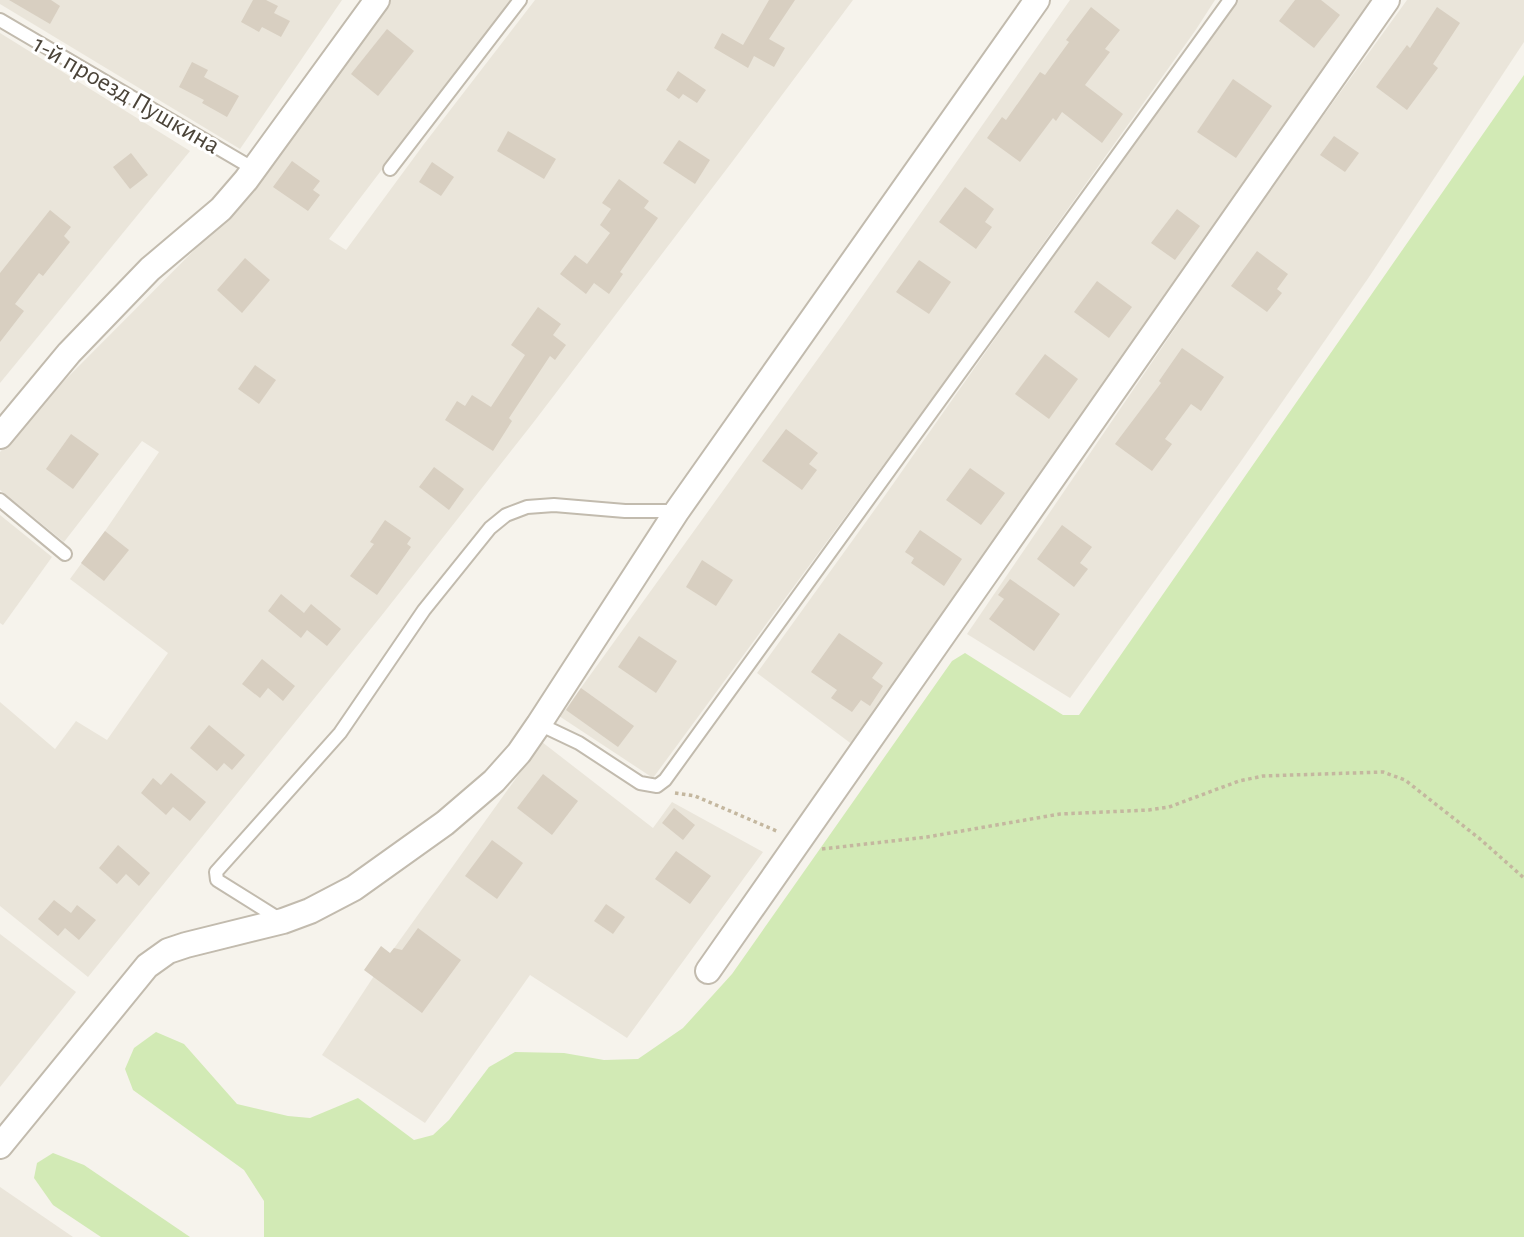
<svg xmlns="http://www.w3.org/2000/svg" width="1524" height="1237" viewBox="0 0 1524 1237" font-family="'Alegreya Sans',sans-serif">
<rect width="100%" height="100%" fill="#f6f3ec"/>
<g fill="#eae5da">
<path d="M0 0H342L240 149 0 4Z"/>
<path d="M389 0H511L329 239 346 250 424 144 535 0H853L732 162 533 423 382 615 88 977 0 906V702L55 749 76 721 107 740 168 653 70 579 105 531 159 452 142 441 64 542 0 490V452L65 380 255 189Z"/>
<path d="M1070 0H1215L1195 31 937 392 653 778 559 716 565 710 843 324Z"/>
<path d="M1233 0H1377L853 745 757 673 886 494Z"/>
<path d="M1407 0H1524V42L1369 277 1239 464 1070 698 967 634 1261 202Z"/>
<path d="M0 33 190 151 0 383Z"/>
<path d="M0 515 52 557 3 625 0 623Z"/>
<path d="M542 742 653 828 672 802 763 852 627 1038 530 975 425 1123 322 1055 372 979Z"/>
<path d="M0 934 76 992 0 1087Z"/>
<path d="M0 1187 73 1237H0Z"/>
</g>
<g fill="#d2eab5">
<path d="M1524 75V1237H264V1201L244 1170 133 1090 125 1069 134 1048 156 1032 184 1044 237 1104 288 1116 310 1118 358 1098 414 1140 433 1135 449 1120 489 1067 515 1052 564 1053 604 1060 638 1059 683 1028 732 974 952 661 965 653 1063 715H1079Z"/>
<path d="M53 1153 84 1165 190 1237H101L53 1205 34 1178 37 1163Z"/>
</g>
<g fill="#d8cfc1">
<path d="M9 0H51L60 6 50 24Z"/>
<path d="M253 0H266L278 6 274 13 290 21 281 37 262 27 259 32 241 22Z"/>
<path d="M769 0H795L769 39 785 48 774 67 754 56 748 68 714 48 722 33 743 45Z"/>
<path d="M1295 0H1321L1340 15 1314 48 1279 21Z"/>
<path d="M1091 7 1120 30 1105 49 1110 52 1085 85 1123 114 1102 143 1062 112 1056 121 1053 118 1020 162 987 138 1002 117 1006 120 1040 72 1045 75 1069 42 1066 40Z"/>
<path d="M1437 7 1460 23 1433 64 1438 68 1407 110 1376 87 1407 45 1410 48Z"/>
<path d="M387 29 414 51 378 96 351 74Z"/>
<path d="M192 62 208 70 204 77 239 96 227 117 202 103 204 100 179 87Z"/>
<path d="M678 71 706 90 697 103 683 94 679 99 666 90Z"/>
<path d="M1233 79 1272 106 1236 158 1197 132Z"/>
<path d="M508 131 556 159 544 179 497 151Z"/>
<path d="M1334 136 1359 153 1345 172 1320 155Z"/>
<path d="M679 140 710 160 695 184 663 163Z"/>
<path d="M131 153 148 175 130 189 113 167Z"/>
<path d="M292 161 320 181 313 190 320 195 308 211 273 187Z"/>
<path d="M432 162 454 177 441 196 419 182Z"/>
<path d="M619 179 649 201 644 208 658 218 620 272 623 274 609 294 594 283 586 294 560 274 575 255 587 264 610 233 600 225 611 209 602 203Z"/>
<path d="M965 187 994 209 985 222 992 227 976 249 939 222Z"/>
<path d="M1177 209 1200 226 1175 260 1151 243Z"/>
<path d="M50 210 71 227 64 236 70 242 43 276 39 273 15 304 24 311 0 342V273Z"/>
<path d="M1257 251 1288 274 1277 289 1282 293 1267 312 1231 286Z"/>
<path d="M245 258 270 280 242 313 217 290Z"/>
<path d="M919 260 951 282 929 314 896 292Z"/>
<path d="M1097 281 1132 307 1109 338 1074 312Z"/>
<path d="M538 307 561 324 553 335 566 345 555 360 550 356 509 418 512 421 493 451 445 420 457 401 465 406 472 395 491 407 525 355 511 345Z"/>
<path d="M1182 348 1224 377 1201 411 1191 404 1165 439 1172 444 1152 471 1115 444 1161 383 1159 381Z"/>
<path d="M1045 354 1078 379 1049 419 1015 394Z"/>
<path d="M255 365 276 380 259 404 238 389Z"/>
<path d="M786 429 818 453 809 464 817 470 802 490 762 461Z"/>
<path d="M71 434 99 454 73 489 46 469Z"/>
<path d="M434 467 464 489 449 510 419 487Z"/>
<path d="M970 468 1005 493 981 525 946 500Z"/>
<path d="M385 520 411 538 407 544 411 547 377 595 350 576 374 544 370 542Z"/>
<path d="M1062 525 1092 547 1080 563 1088 569 1074 587 1037 559Z"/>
<path d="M920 530 962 559 944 586 911 563 914 558 905 552Z"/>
<path d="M105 531 129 550 104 581 81 563Z"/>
<path d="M702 560 733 580 716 606 686 587Z"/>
<path d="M1010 579 1060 614 1034 651 989 619 1004 599 998 595Z"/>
<path d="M281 594 304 613 311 604 341 629 327 646 307 630 301 638 268 611Z"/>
<path d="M839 633 883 663 872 678 883 686 870 706 861 700 852 712 831 698 837 690 811 672Z"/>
<path d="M639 636 677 661 656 693 618 667Z"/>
<path d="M262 659 295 686 283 701 268 688 260 698 242 684Z"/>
<path d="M581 688 634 726 618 747 566 710Z"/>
<path d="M209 725 245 755 232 770 224 763 217 771 190 748Z"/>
<path d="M171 773 206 802 190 821 173 807 166 815 141 793 153 778 161 785Z"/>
<path d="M543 774 578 801 552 835 517 808Z"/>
<path d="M674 808 695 825 683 840 662 823Z"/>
<path d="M492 840 523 863 497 899 465 876Z"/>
<path d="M118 845 150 873 139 886 126 874 117 884 99 868Z"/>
<path d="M676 851 711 876 690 904 655 879Z"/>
<path d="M54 900 71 913 77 905 96 920 79 940 65 928 58 936 38 919Z"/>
<path d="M606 904 625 917 613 934 594 921Z"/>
<path d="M418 928 461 960 422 1013 364 970 381 946 390 953 394 948 402 950Z"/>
</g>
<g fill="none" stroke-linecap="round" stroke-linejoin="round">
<g stroke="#c2bbae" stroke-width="16">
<g id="service">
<path d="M0 20 254 169"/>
<path d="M390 169 520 0"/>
<path d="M0 500 65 554"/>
<path d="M539 724 579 743 640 783 657 786 665 780 1230 0"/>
<path d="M281 920 217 880 216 872 340 733 424 610 490 528 506 515 527 507 554 505 625 511H677"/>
</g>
</g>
<g stroke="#c2bbae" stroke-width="28">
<g id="minor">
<path d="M0 436 69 353 150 269 221 209 246 180 377 0"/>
<path d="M708 971 1387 0"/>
<path d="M0 1146 147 966 168 951 186 945 283 921 310 911 354 888 445 823 494 781 519 753 539 724 677 511 1037 0"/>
</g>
</g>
<g stroke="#c4b79f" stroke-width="3.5" stroke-dasharray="3.5 3.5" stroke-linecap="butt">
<path d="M675 793 695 796 779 832"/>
<path d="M822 849 927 837 1060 814 1149 810 1169 807 1239 781 1263 776 1383 772 1405 780 1480 839 1524 878"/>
</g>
<use href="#service" stroke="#fff" stroke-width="12"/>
<use href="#minor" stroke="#fff" stroke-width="24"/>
</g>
<g text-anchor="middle" stroke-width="6" stroke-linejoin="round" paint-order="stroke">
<g font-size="26" fill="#4b4439" stroke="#fff">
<text transform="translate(127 94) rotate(30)" y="9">1-й проезд Пушкина</text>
</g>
</g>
</svg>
